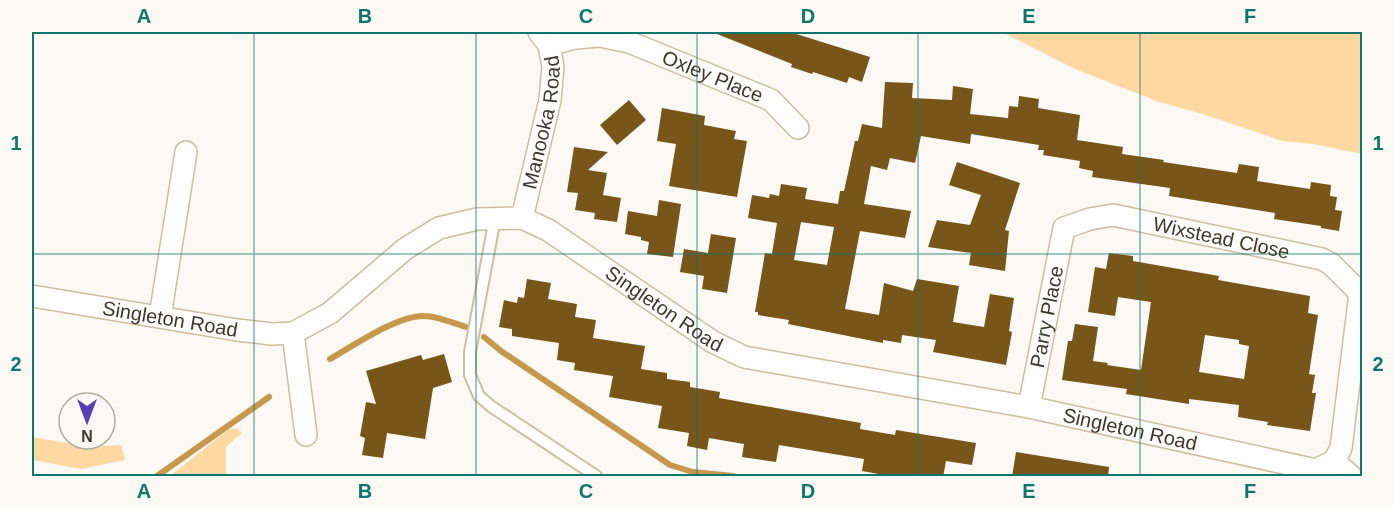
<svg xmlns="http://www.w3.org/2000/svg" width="1394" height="508" viewBox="0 0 1394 508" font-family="Arial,sans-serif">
<rect width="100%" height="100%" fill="#fcf8f3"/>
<g fill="#fdd8a1">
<path d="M1002 32H1362V154L1313 144 1282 141 1206 115 1159 102 1075 69Z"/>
<path d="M237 428 242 433 226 447V475L170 476 228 430Z"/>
<path d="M32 437 90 447 121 445 125 460 81 469 32 460Z"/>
</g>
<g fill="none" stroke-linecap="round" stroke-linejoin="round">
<g stroke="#c7974b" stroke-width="6">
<path d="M484 337 501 351 670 465 693 472 733 476"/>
<path d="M330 359C353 346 398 315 424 316 437 316 453 323 466 327"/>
<path d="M157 476 269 397"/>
</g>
</g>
<g fill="#785518" fill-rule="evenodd">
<path d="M712 32H790L870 57 862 82 849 77 847 83 813 72 812 74 791 67 792 64Z"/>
<path d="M885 82 913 83 912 98 952 100 953 86 973 89 970 114 1008 118 1009 106 1018 107 1019 96 1039 99 1038 108 1080 115 1077 140 1123 147 1122 154 1164 160 1163 162 1237 173 1239 164 1259 167 1257 181 1310 189 1311 182 1331 185 1330 196 1337 197 1335 210 1342 211 1339 231 1321 228V226L1274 219 1275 213 1169 196 1170 188 1092 177 1093 171 1079 168 1080 161 1043 155 1044 150H1038L1039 145 971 134 970 144 921 136 915 163 890 158 887 170 871 166 864 204 911 211 905 238 860 231 845 309 879 315 884 283 913 291 917 279 959 286 953 322 984 327 990 294 1014 298 1009 331 1012 332 1006 365 933 352 936 340 902 335 901 343 883 340V343L788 324 789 320 758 315V312H755L765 253 772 254 777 223 748 218 752 195 769 198 770 194 779 196 781 184 807 188 805 199 838 204 840 191H844L855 141H858L862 124 882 128ZM801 222 834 227 827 265 794 260Z"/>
<path d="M629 100 646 120 617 145 600 125Z"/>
<path d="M662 108 705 116 704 125 736 131 734 139 747 141 737 197 669 186 676 144 657 141Z"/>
<path d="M574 147 608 152 588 170 607 173 603 195 621 198 617 222 594 219 595 213 575 210 578 193 567 192Z"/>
<path d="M957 162 1020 183 1005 230 1009 231 1005 271 969 265 971 253 928 247 937 220 970 225 981 195 949 185Z"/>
<path d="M659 200 681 204 673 257 647 254 649 242 641 240V237L625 234 628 211 657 216Z"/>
<path d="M711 234 736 238 727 293 702 289 704 276 680 272 684 249 708 253Z"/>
<path d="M1109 253 1133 256V261L1219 276 1218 280 1310 296 1308 313 1318 315 1309 374 1315 375 1312 393H1316L1310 431 1267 425 1268 422 1238 417 1239 405 1189 399V404L1126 394 1127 389 1062 380 1068 341H1072L1075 324 1098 327 1093 361 1108 363 1107 365 1141 370 1151 302 1118 297 1115 316 1088 312 1095 267 1106 269ZM1205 335 1239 340V344L1249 346 1244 379 1199 372Z"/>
<path d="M527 279 551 283 548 299 577 304 575 317 596 320 593 338 645 346 641 369 667 373V379L690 382V387L720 392 719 398 861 423 860 429 895 435 896 430 976 443 972 465 946 461 943 477H895L862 471 864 459 779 445 776 462 742 457 744 444 709 438 707 450 687 446 689 433 658 428 662 406 609 397 613 376 574 370 575 363 557 360 559 343 512 336V329L499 327 504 300 517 303 518 297 524 298Z"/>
<path d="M444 354 452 382 433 388 425 439 387 433 383 458 362 455 365 438 360 436 366 402 376 404 366 371 421 355 423 360Z"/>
<path d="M1016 452 1109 467 1108 477H1012Z"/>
</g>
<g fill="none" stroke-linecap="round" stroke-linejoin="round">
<g stroke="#d0bda0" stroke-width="14">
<path id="service" d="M495 218 470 352V375L479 396 492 407 596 476"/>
</g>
<g stroke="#d0bda0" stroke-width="24">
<g id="minor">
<path id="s1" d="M549 45 575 38 600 36 629 42 771 100 798 128"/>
<path id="s2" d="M522 218 550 100 553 67 549 45 539 32"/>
<path id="s3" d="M32 296 237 330 272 334 293 333 330 313 405 249 439 228 477 219 522 218 548 230 713 342 744 357 1029 407 1316 470 1334 461 1341 448 1360 293 1362 289"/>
<path d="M160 317 186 152"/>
<path d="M293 333 306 435"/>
<path id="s4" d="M1029 407 1064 228 1090 219 1113 215 1322 259 1331 264 1360 293"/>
<path d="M1334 461 1351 476"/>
</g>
</g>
<use href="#service" stroke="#fff" stroke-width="10"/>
<use href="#minor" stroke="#fff" stroke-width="21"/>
</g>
<path fill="none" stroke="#0f766e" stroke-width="1.5" stroke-opacity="0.55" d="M254 32V476M476 32V476M697 32V476M918 32V476M1140 32V476M32 254H1362"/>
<g text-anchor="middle" stroke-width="6" stroke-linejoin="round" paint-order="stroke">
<g font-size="20" fill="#3f372b" stroke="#fcf8f3">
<text dy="7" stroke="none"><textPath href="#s1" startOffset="172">Oxley Place</textPath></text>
<text dy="7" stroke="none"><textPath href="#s2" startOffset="98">Manooka Road</textPath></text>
<text dy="7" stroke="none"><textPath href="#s4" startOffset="344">Wixstead Close</textPath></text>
<text dy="7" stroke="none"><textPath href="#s3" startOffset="698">Singleton Road</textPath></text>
<text dy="7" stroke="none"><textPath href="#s3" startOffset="140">Singleton Road</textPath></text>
<text dy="7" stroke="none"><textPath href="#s4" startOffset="92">Parry Place</textPath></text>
<text dy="7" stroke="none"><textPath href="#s3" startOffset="1184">Singleton Road</textPath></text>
</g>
</g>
<rect width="1394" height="508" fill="none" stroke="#fcf8f3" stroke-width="66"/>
<g transform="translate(87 421) rotate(180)"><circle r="28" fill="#fcf8f3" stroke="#b0aba3" stroke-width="1.5"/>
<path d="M0-4.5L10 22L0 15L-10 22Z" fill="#593fb7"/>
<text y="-9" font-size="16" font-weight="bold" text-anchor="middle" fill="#3f372b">N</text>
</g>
<rect x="33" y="33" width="1328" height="442" fill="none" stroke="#0f766e" stroke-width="2"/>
<g font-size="20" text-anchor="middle" font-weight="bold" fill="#0f766e">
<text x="144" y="23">A</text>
<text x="365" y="23">B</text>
<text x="586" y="23">C</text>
<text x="808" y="23">D</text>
<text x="1029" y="23">E</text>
<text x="1250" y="23">F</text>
<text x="16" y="150">1</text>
<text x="1378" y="150">1</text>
<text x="16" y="371">2</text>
<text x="1378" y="371">2</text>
<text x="144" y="498">A</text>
<text x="365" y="498">B</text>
<text x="586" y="498">C</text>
<text x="808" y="498">D</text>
<text x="1029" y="498">E</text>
<text x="1250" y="498">F</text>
</g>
</svg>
